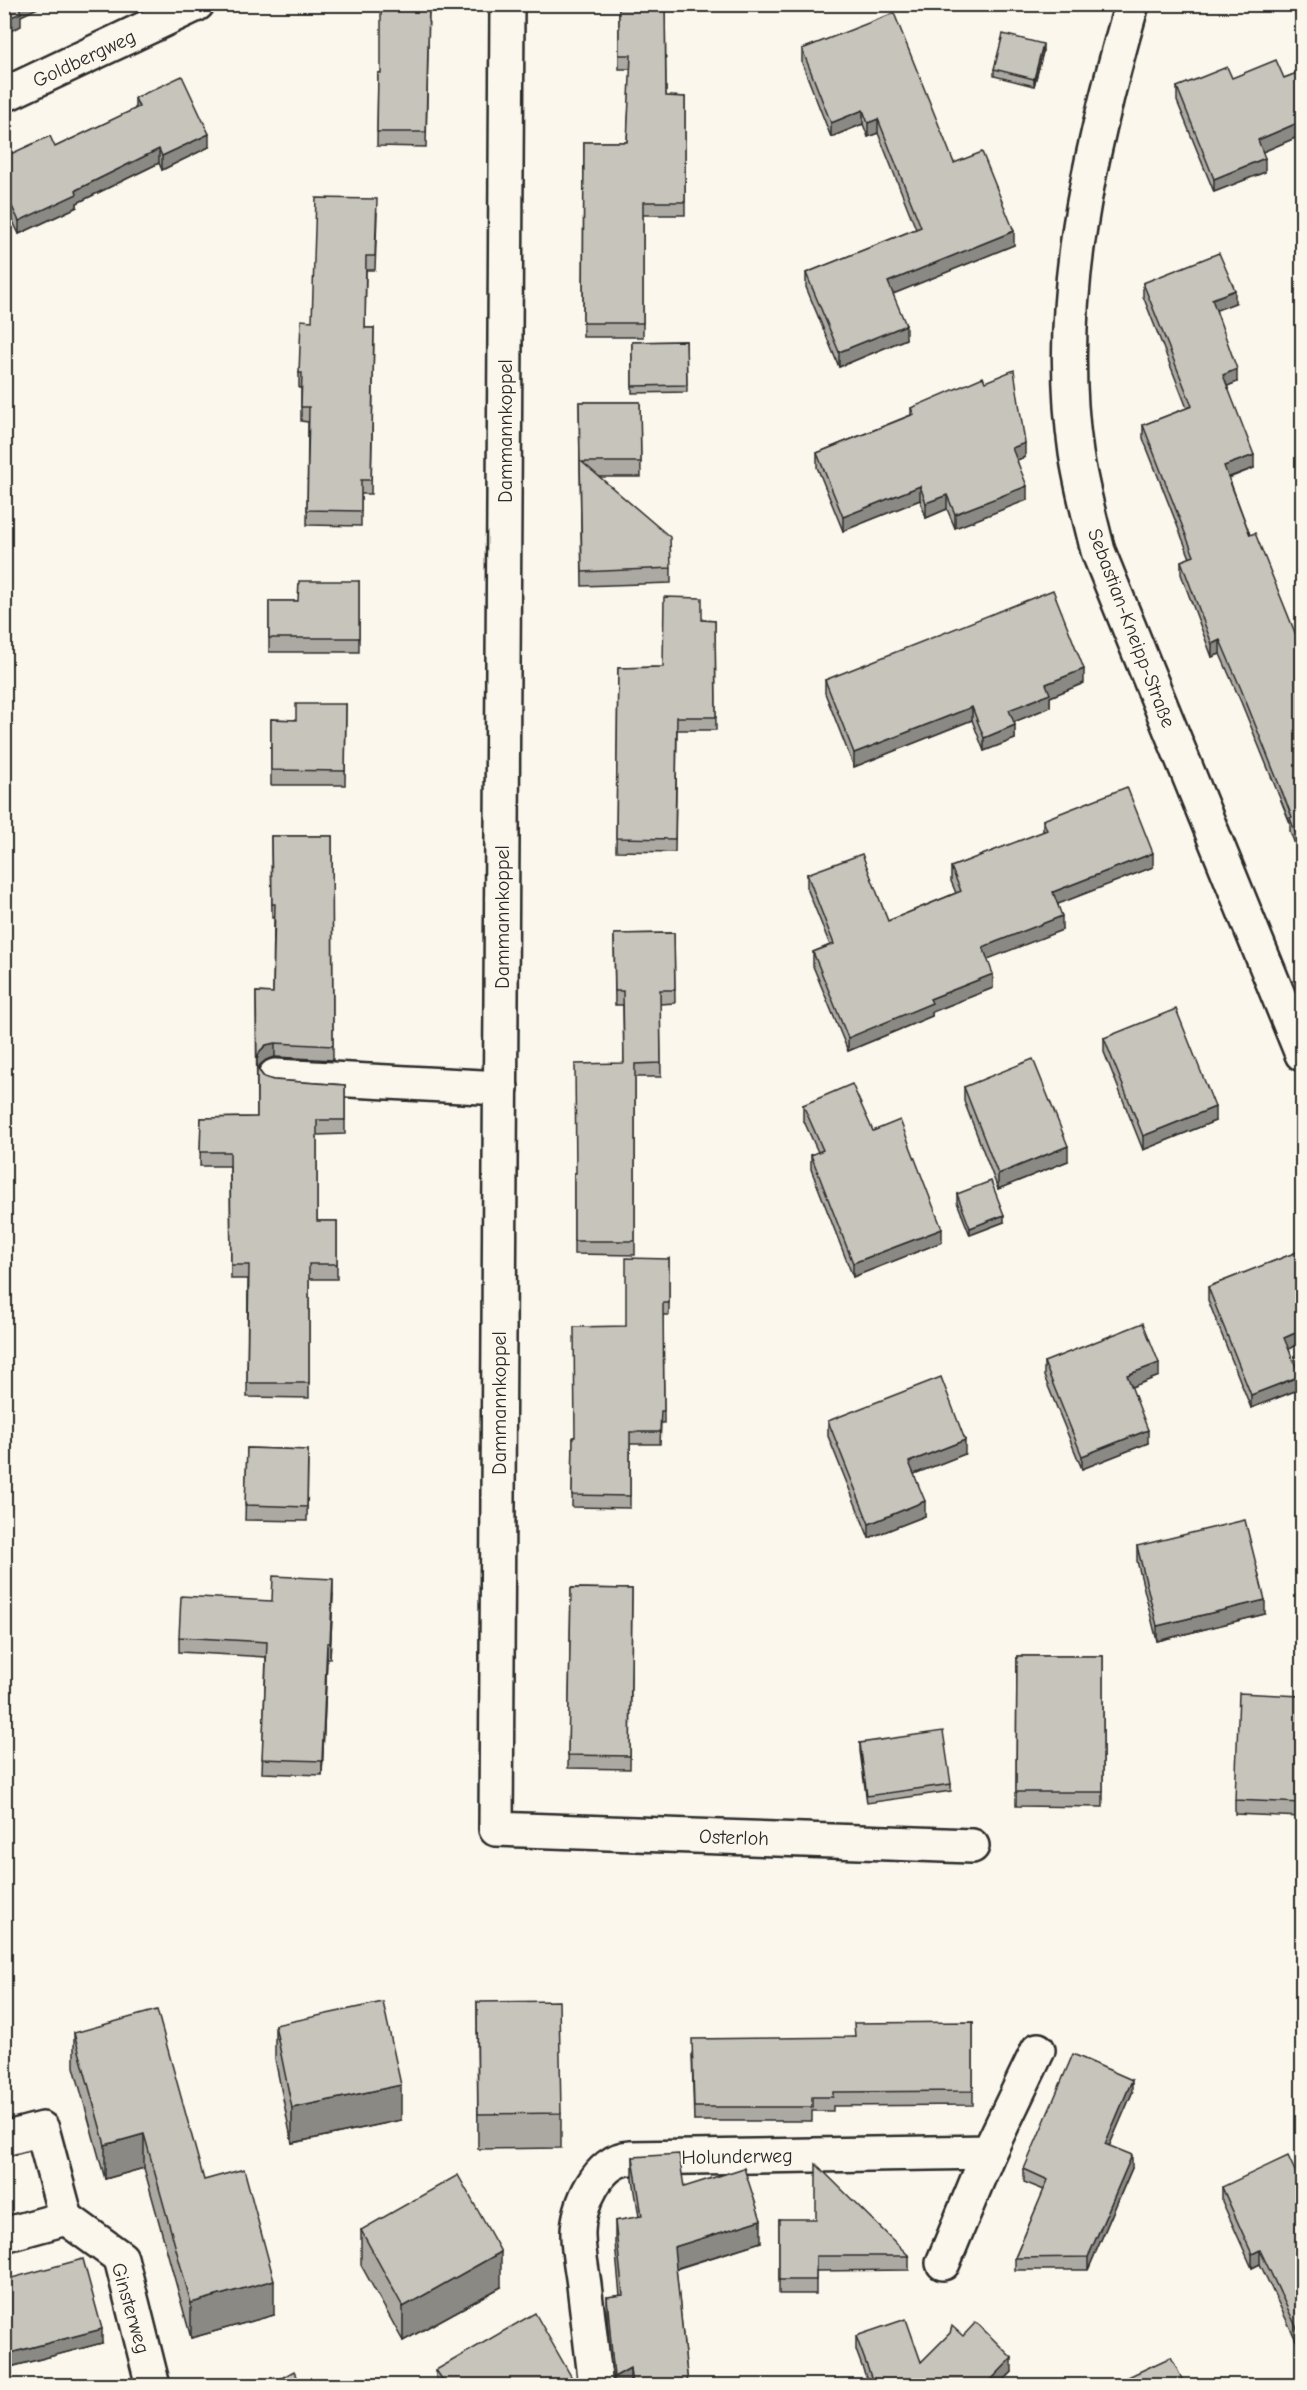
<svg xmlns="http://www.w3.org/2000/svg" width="1307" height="2390" viewBox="0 0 1307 2390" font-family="'Comic Neue',sans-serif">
<rect width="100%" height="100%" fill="#fbf7ec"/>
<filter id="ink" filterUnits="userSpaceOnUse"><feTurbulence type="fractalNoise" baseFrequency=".0167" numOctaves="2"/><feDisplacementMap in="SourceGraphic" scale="12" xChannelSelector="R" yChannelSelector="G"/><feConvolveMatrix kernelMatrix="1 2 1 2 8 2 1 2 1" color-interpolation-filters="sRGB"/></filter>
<g filter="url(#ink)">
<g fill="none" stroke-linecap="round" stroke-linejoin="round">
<g stroke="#2b2b2b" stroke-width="38">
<g id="minor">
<path d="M507 4 496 1829 972 1846"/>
<path d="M1132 4C1090 150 1054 301 1076 453 1081 486 1090 519 1098 551L1302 1054"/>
<path d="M4 95 197 4"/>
<path d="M275 1076 501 1088"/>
<path d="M4 2139 42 2129 66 2218 121 2258 153 2386"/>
<path d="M4 2235 66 2218"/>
<path d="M943 2263 989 2152"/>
<path d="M596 2386C592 2352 588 2318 584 2285 582 2269 578 2251 578 2235 577 2206 599 2159 630 2158L989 2152 1038 2050"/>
</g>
</g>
<use href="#minor" stroke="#fbf7ec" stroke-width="33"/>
</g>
<g fill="#aba9a2" stroke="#2b2b2b" stroke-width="1.5">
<path d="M429 4 426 147 377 146 378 73H381Z"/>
<path d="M619 4H679V6H665L666 96 685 97V215H643V337H583L584 142H627L631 69H619Z"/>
<path d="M802 49 954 163 1014 245 893 294 906 339 839 367 806 287V273L916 229 878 133 868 137 863 124 831 137 802 63Z"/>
<path d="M1043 52 1034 86 994 76V69Z"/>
<path d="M1302 71V135L1262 152 1265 172 1214 192 1177 101V87L1232 78H1284Z"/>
<path d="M135 98 209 147 162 170 159 163 77 203V207L19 234 4 203V157L55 147 135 109Z"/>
<path d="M377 214 375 270H366L365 328H374L371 494H361V526L307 525 308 422 301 421V388H299V373L312 321Z"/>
<path d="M1143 283 1235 303 1216 310 1237 382 1227 386 1254 468 1229 478 1250 535 1302 650V863L1290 831V823L1241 702 1220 654 1212 657 1181 574V561L1190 558 1143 438V425L1187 408 1143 296Z"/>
<path d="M686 341 687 392 632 393V342Z"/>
<path d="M985 382 1025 457 1017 460 1027 500 955 528 947 509 926 518 920 500 843 531 817 467V453L911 415V408Z"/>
<path d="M579 402H640L641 477H599L671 568V583L582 586Z"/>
<path d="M359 581V652H269V601H298Z"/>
<path d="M702 620 715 621 716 730H677L675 852 616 851 618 668 663 667Z"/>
<path d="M825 680 1084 683 1050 697V707L1014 722 1015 739 984 751 972 720 854 767 825 693Z"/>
<path d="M346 704 345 785H271V719L296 720Z"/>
<path d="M1043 820 1153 867 1058 904 1062 930 987 959 993 988 932 1012V1016L848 1051 813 966V952L830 945 807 888V874L888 921 956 893 951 881V867L1043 832Z"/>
<path d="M271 836H332L333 1060 275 1057 266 1060 260 1065 258 1069 264 1077 273 1080 345 1085V1134L317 1135V1221H337V1279H309V1398L247 1397 248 1279H231L230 1166H200L201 1118 257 1117 256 992 273 993 274 918H272Z"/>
<path d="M674 933 675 1003 660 1004 661 1077H635V1255L574 1254V1173H576L624 1063 623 1005H615L614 934Z"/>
<path d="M1104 1038 1215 1121 1143 1150 1104 1052Z"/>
<path d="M964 1087 1068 1161 998 1189 964 1101Z"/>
<path d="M803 1105 873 1131 942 1242 853 1277 811 1169V1155L818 1152 803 1119Z"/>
<path d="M957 1194 1004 1222 970 1235 957 1202Z"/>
<path d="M1302 1250V1343L1289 1349 1300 1389 1251 1408 1208 1300V1287Z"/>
<path d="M669 1259V1315H663L664 1423H661L660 1444H630V1508L572 1507 573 1437H575L626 1326Z"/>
<path d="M1044 1362 1159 1376 1131 1387 1148 1443 1082 1469 1044 1376Z"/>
<path d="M828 1421 965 1454 914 1474 925 1516 869 1538 828 1436Z"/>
<path d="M247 1448 308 1450 307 1521 245 1520Z"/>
<path d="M1137 1546 1265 1614 1157 1641 1137 1561Z"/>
<path d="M571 1588 632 1589 630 1769 568 1768Z"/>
<path d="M333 1594 330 1658H327L322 1775 262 1773 266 1657 179 1652V1637L272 1601Z"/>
<path d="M1017 1656H1103V1807L1016 1806Z"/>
<path d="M1302 1696V1817L1235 1814V1800Z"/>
<path d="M860 1743 951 1784V1791L867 1803 860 1751Z"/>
<path d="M477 2002 561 2113V2148L478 2149Z"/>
<path d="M973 2022V2105L833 2106V2111H812V2121H694L692 2053 854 2037Z"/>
<path d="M275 2025 401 2120 292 2143 275 2059Z"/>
<path d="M74 2033 274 2315 191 2338 144 2168 105 2179 74 2067Z"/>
<path d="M1132 2093 1109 2146 1132 2168 1088 2270H1015V2258L1044 2190 1024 2182V2169Z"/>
<path d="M633 2157 684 2187 761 2242 676 2269 688 2385H613L607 2319V2297L620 2296 615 2243V2221L639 2217 633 2179Z"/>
<path d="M1302 2186V2353L1260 2264 1252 2268 1222 2201V2187Z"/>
<path d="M779 2219 909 2256V2270L816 2271V2294H779Z"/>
<path d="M361 2230 501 2287 403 2341 361 2265Z"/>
<path d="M4 2280 102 2343 10 2367 4 2346Z"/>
<path d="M856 2336 921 2362 963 2336 1012 2372 999 2385H869L856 2350Z"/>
<path d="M436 2370 576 2385H436Z"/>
</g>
<g fill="#8b8984" stroke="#2b2b2b" stroke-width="1.5">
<path d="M18 4H46L21 16V26L4 34V20Z"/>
<path d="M1043 44V52L1034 86V79Z"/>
<path d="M863 110V124L831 137V123Z"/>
<path d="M878 119V133L868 137V123Z"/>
<path d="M1302 121V135L1258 154V140Z"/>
<path d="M209 134V147L162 170V156Z"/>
<path d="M159 149V163L77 203V207L19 234V221L76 190Z"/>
<path d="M1265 158V172L1214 192V179Z"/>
<path d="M1014 231V245L888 296V282Z"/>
<path d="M1235 290V303L1212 312V299Z"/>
<path d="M906 325V339L839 367V352Z"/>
<path d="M1237 369V382L1223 388V375Z"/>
<path d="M1025 443V457L1012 462V448Z"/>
<path d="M1254 455V468L1224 479V466Z"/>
<path d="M920 486V500L843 531V517Z"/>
<path d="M1027 486V500L955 528V514Z"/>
<path d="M947 495V509L926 518V503Z"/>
<path d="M1220 640V654L1212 657V644Z"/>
<path d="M1084 669V683L1050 697V707L1009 724V710L1046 684Z"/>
<path d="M972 707V720L854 767V753Z"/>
<path d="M1015 725V739L984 751V738Z"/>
<path d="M1153 853V867L1053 906V892Z"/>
<path d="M1062 916V930L983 961V947Z"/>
<path d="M993 974V988L932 1012V1016L848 1051V1038L930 999Z"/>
<path d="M275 1043V1057L266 1060 260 1065 257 1073V1059L260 1051 266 1045Z"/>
<path d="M1215 1107V1121L1143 1150V1136Z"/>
<path d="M1068 1146V1161L998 1189V1174Z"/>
<path d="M1004 1215V1222L970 1235V1228Z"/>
<path d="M942 1229V1242L853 1277V1263Z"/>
<path d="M1302 1330V1343L1284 1351V1338Z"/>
<path d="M1159 1363V1376L1127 1389V1375Z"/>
<path d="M1300 1376V1389L1251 1408V1395Z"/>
<path d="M1148 1430V1443L1082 1469V1456Z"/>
<path d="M965 1440V1454L909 1476V1462Z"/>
<path d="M925 1501V1516L869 1538V1524Z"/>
<path d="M333 1579V1594L330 1658V1643Z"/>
<path d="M1265 1600V1614L1157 1641V1626Z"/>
<path d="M327 1643V1658L322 1775V1761Z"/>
<path d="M1132 2080V2093L1105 2156V2144Z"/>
<path d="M401 2085V2120L292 2143V2108Z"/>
<path d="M144 2134V2168L105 2179V2145Z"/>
<path d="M1132 2155V2168L1088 2270V2257Z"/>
<path d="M761 2220V2242L674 2269V2247Z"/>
<path d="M1260 2250V2264L1252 2268V2254Z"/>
<path d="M501 2252V2287L403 2341V2307Z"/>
<path d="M274 2280V2315L191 2338V2303Z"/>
<path d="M102 2329V2343L10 2367V2353Z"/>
<path d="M1012 2358V2372L999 2385H986Z"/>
<path d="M630 2368V2385H614V2377Z"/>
</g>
<g fill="#c7c4bc" stroke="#2b2b2b" stroke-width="1.5">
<path d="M4 4H18L21 13 4 20Z"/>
<path d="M381 4H429L426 132H377L378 73H381Z"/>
<path d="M619 4H665L666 96 685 97V202H643V323H583L584 142H627L631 55H619Z"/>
<path d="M894 13 954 163 982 152 1014 231 888 282 906 325 839 352 806 273 921 227 878 119 868 123 863 110 831 123 802 49Z"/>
<path d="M1003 34 1043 44 1034 79 994 69Z"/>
<path d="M1276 60 1284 78 1302 71V121L1258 140 1265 158 1214 179 1177 87 1227 67 1232 78Z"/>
<path d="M182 76 209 134 162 156 159 149 76 190 77 194 19 221 4 190V157L50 136 55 147 139 107 135 98Z"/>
<path d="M316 198 377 199 375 256H366L365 328H374L371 480H361V511L307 510 309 407H301L302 373H299L301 320 312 321Z"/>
<path d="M1219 253 1235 290 1212 299 1237 369 1223 375 1254 455 1224 466 1250 535 1255 533 1302 650V850L1290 818 1292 817 1241 689 1220 640 1212 644 1181 561 1194 556 1143 425 1192 406 1143 283Z"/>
<path d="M686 341 687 385 632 386V342Z"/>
<path d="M1014 370 1025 443 1012 448 1027 486 955 514 947 495 926 503 920 486 843 517 817 453 914 414 911 408 983 377 985 382Z"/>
<path d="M579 402H640L641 462H582L670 537 671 568 582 572Z"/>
<path d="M299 581H359V638H269V601H298Z"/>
<path d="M1053 590 1084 669 1046 684 1050 694 1009 710 1015 725 984 738 972 707 854 753 825 680Z"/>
<path d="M664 597 702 598V620L715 621 716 717H677L675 839 616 838 618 668 663 667Z"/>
<path d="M296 704H346L345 771 271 770V719L296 720Z"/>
<path d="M1127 787 1153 853 1053 892 1062 916 983 947 993 974 930 999 932 1003 848 1038 813 952 834 944 807 874 862 854 888 921 961 891 951 867 1047 830 1043 820Z"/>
<path d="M271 836H332L333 1046 275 1043 266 1045 260 1051 257 1059 256 992 273 993 275 904H272Z"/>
<path d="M674 933 675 990H660L661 1063 635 1064V1241H574V1173H576L575 1064 624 1063 623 991H615L614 934Z"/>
<path d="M1176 1009 1215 1107 1143 1136 1104 1038Z"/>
<path d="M1033 1059 1068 1146 998 1174 964 1087Z"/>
<path d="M257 1064 259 1071 264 1077 273 1080 345 1085V1120H317V1221H337V1264H309V1383H247L249 1265H231L230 1152H200L201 1118 257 1117Z"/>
<path d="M852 1084 873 1131 900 1120 942 1229 853 1263 811 1155 823 1150 803 1105Z"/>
<path d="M991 1181 1004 1215 970 1228 957 1194Z"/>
<path d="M1302 1250V1330L1284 1338 1300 1376 1251 1395 1208 1287Z"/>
<path d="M626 1258 669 1259V1303H663L664 1411H661L660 1432H630V1496L572 1495 573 1437H575L574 1327 626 1326Z"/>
<path d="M1143 1323 1159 1363 1127 1375 1148 1430 1082 1456 1044 1362Z"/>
<path d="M941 1377 965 1440 909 1462 925 1501 869 1524 828 1421Z"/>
<path d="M247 1448 308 1450 307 1507 245 1505Z"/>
<path d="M1245 1520 1265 1600 1157 1626 1137 1546Z"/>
<path d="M273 1576 333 1579 330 1643H327L322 1761 262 1759 267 1642 179 1637 181 1596 272 1601Z"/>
<path d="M571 1588 632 1589 630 1756 568 1755Z"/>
<path d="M1017 1656H1103V1792H1016Z"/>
<path d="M1239 1693 1302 1696V1803L1235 1800Z"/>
<path d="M943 1731 951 1784 867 1796 860 1743Z"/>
<path d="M559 2001 561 2113 478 2114 477 2002Z"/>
<path d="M383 2002 401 2085 292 2108 275 2025Z"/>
<path d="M157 2010 204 2180 244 2169 274 2280 191 2303 144 2134 105 2145 74 2033Z"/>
<path d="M973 2022V2091L833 2092V2097H812V2107H694L692 2039 855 2037 854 2023Z"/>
<path d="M1073 2054 1132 2080 1105 2144 1132 2155 1088 2257 1015 2258 1048 2180 1024 2169Z"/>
<path d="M679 2154 684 2187 744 2168 761 2220 674 2247 688 2385H632L630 2368 614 2377 607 2297 623 2295 615 2221 642 2216 633 2157Z"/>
<path d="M1288 2156 1302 2186V2339L1260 2250 1252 2254 1222 2187Z"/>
<path d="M816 2164 909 2256H816V2280H779V2219H816Z"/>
<path d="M458 2175 501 2252 403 2307 361 2230Z"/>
<path d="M83 2259 102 2329 10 2353 4 2331V2280Z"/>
<path d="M535 2313 576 2385H446L436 2370Z"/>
<path d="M906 2319 921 2362 950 2333 952 2326 963 2336 976 2322 1012 2358 986 2385H874L856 2336Z"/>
<path d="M1171 2357 1185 2385H1111Z"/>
<path d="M294 2371 302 2385H269Z"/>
</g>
</g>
<g text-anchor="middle" stroke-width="4.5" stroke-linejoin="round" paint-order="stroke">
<g font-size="20" fill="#2b2b2b" stroke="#fbf7ec">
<text transform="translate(84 58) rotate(-25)" y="7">Goldbergweg</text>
<text transform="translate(505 431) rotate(-90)" y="7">Dammannkoppel</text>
<text transform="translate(1132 628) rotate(69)" y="7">Sebastian-Kneipp-Straße</text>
<text transform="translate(502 917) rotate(-90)" y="7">Dammannkoppel</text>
<text transform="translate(499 1403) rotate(-90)" y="7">Dammannkoppel</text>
<text transform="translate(734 1837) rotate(2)" y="7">Osterloh</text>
<text transform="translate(737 2156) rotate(-1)" y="7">Holunderweg</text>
<text transform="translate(131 2308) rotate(74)" y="7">Ginsterweg</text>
</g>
</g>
<rect width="1307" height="2390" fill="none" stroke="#fbf7ec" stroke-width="24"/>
<rect x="12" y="12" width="1283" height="2366" fill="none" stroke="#2b2b2b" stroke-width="2" filter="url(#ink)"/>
</svg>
